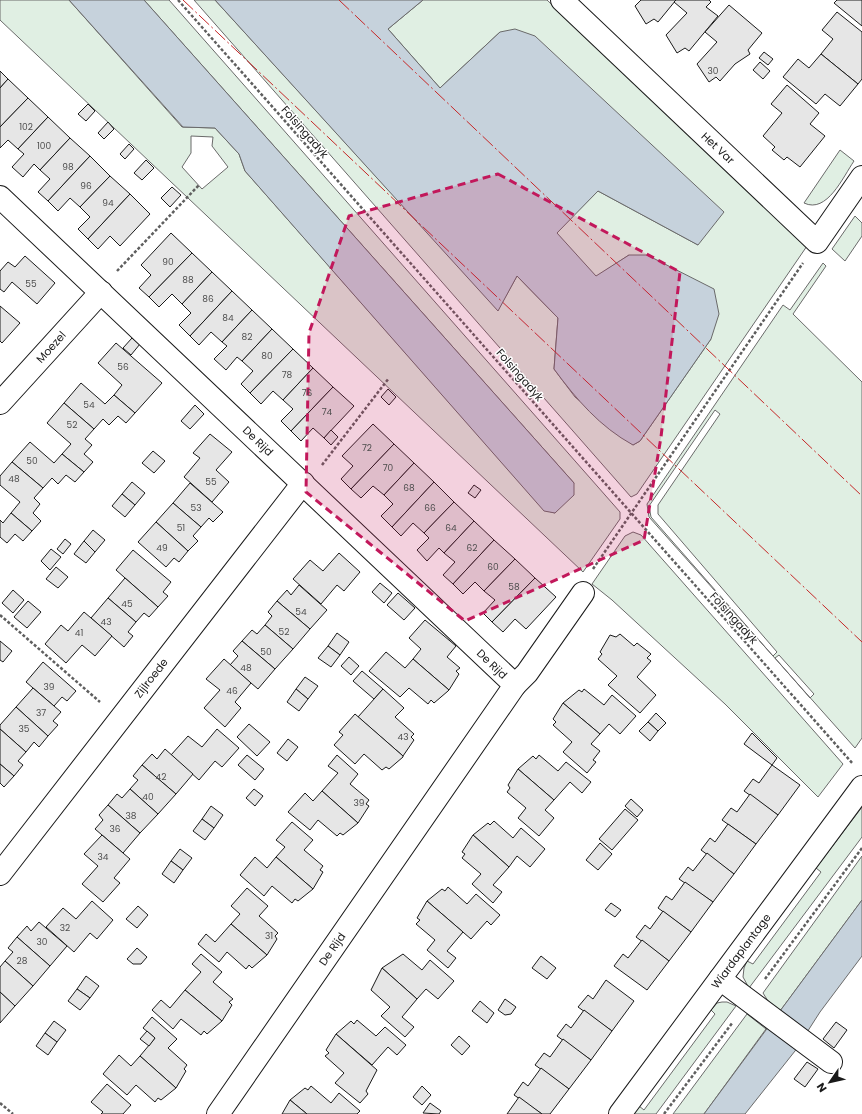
<svg xmlns="http://www.w3.org/2000/svg" width="862" height="1114" viewBox="0 0 862 1114" font-family="Poppins,sans-serif">
<rect width="100%" height="100%" fill="#fff"/>
<g fill="#e0efe3" stroke="#6a6a6a" fill-rule="evenodd">
<path d="M0 0H69L182 127 215 128 239 154 245 171 544 510 555 513 574 483 144 0H169L620 512V519L583 572 0 20ZM191 136 213 137 212 146 228 167 202 189 182 167 191 153Z"/>
<path d="M194 0H215L498 310 517 276 558 318 554 369 575 397 633 445 640 441 711 339 629 255 596 277 556 233 598 191 698 245 500 32 440 88 388 29 423 0H547L807 246 637 494 631 497Z"/>
<path d="M840 150 854 161C843 177 827 214 804 203Z"/>
<path d="M855 216 862 223V236L845 261 832 249Z"/>
<path d="M823 263 826 266 793 314 862 382V738L855 748 649 517 647 504 783 305 790 310ZM715 410 720 414 658 505V514L777 652 773 656 651 517 649 506ZM779 655 814 694 810 698 775 658Z"/>
<path d="M633 532 641 535 843 764 818 797 725 704 612 600 592 584 625 536Z"/>
<path d="M862 807V837L749 988 743 977 744 968 747 961 753 964 821 872 816 868Z"/>
<path d="M862 856V900L780 1011 768 1001 763 993Z"/>
<path d="M722 1002H727L736 1006 656 1114H633L639 1106 644 1110 715 1014 711 1010 717 1003Z"/>
<path d="M747 1014 766 1029 704 1114H673Z"/>
</g>
<g fill="#c6d2dc" stroke="#6a6a6a">
<path d="M69 0H144L574 483V495L555 513 544 511 245 171 239 154 215 128 183 127Z"/>
<path d="M215 0H423L388 29 440 88 500 32 515 29 535 36 724 212 698 245 598 191 557 233 596 276 629 255H647L714 289 719 314 711 339 640 441 633 445C600 427 576 399 554 369L558 318 517 276 498 311Z"/>
<path d="M862 900V956L820 1012 795 1051 745 1114H704Z"/>
</g>
<g fill="#e6e6e6" stroke="#1a1a1a">
<path d="M641 0H676L658 22 654 19 646 24 635 6Z"/>
<path d="M676 0H709L711 2 706 7 718 16 689 51 685 48 677 53 666 35 687 13 674 2Z"/>
<path d="M837 0H862V26L834 3Z"/>
<path d="M729 5 762 33 748 50 750 54 735 64 720 81 716 77 709 82 697 64 717 42 705 32Z"/>
<path d="M837 12 862 32V79L858 84 821 54 833 39 822 30Z"/>
<path d="M764 52 773 59 768 65 759 58Z"/>
<path d="M821 54 858 84 840 106 825 94 816 104 783 77 798 59 809 68Z"/>
<path d="M760 62 770 71 763 79 753 70Z"/>
<path d="M0 71 8 79 0 88Z"/>
<path d="M8 79 28 98 0 127V88Z"/>
<path d="M787 85 819 113 810 124 825 136 800 167 787 157 784 160 772 150 775 147 763 136 782 113 771 104Z"/>
<path d="M28 98 48 117 18 149 8 140 0 148V127Z"/>
<path d="M88 104 95 111 86 121 78 114Z"/>
<path d="M48 117 70 138 40 170 34 164 23 177 12 167 24 154 18 149Z"/>
<path d="M108 122 114 129 104 139 98 133Z"/>
<path d="M70 138 90 156 48 201 38 192 50 179 40 170Z"/>
<path d="M129 144 134 149 125 159 120 154Z"/>
<path d="M90 156 110 176 80 207 70 198 58 211 48 201Z"/>
<path d="M146 160 154 168 142 180 134 173Z"/>
<path d="M110 176 130 194 88 239 78 229 90 217 80 207Z"/>
<path d="M172 187 181 195 170 207 161 198Z"/>
<path d="M130 194 150 214 120 246 110 236 98 249 88 239Z"/>
<path d="M171 233 192 253 149 297 139 288 151 275 141 265Z"/>
<path d="M192 253 212 272 182 304 172 294 159 307 149 297Z"/>
<path d="M25 256 55 283 37 304 12 282 4 292 0 289V271L8 262 15 267Z"/>
<path d="M212 272 232 291 190 336 179 325 191 313 182 304Z"/>
<path d="M232 291 252 310 222 342 211 332 199 345 190 336Z"/>
<path d="M0 306 20 323 2 343 0 341Z"/>
<path d="M252 310 272 329 242 361 237 357 226 370 214 359 227 346 222 342Z"/>
<path d="M272 329 293 349 250 393 241 384 253 371 242 361Z"/>
<path d="M132 338 140 344 131 355 123 348Z"/>
<path d="M116 343 162 383 135 413 114 395 122 385 98 363Z"/>
<path d="M293 349 313 368 283 400 273 391 261 404 250 393Z"/>
<path d="M313 368 333 387 291 431 281 421 293 409 283 400Z"/>
<path d="M81 383 105 404 114 395 135 413 126 423 118 416 109 425 103 419 94 429 64 403Z"/>
<path d="M333 387 354 406 324 438 313 428 301 441 291 431Z"/>
<path d="M388 389 396 397 389 405 381 397Z"/>
<path d="M64 403 94 429 85 439 92 445 84 454 93 462 84 472 62 454 71 444 47 423Z"/>
<path d="M195 405 204 414 190 429 181 421Z"/>
<path d="M373 424 394 444 351 489 341 479 353 466 342 456Z"/>
<path d="M331 430 338 437 331 445 324 438Z"/>
<path d="M210 434 232 452 216 470 229 482 212 502 184 477 200 458 193 453Z"/>
<path d="M30 442 54 463 62 454 84 472 75 482 66 475 58 484 52 478 43 488 12 462Z"/>
<path d="M394 444 414 463 384 495 373 486 361 498 351 489Z"/>
<path d="M153 451 165 461 154 473 142 463Z"/>
<path d="M12 462 43 488 34 498 40 504 33 513 41 521 32 531 11 513 20 502 0 485V476Z"/>
<path d="M414 463 434 482 392 527 381 516 393 504 384 495Z"/>
<path d="M132 482 145 493 135 505 122 494Z"/>
<path d="M434 482 454 502 424 533 413 523 401 536 392 527Z"/>
<path d="M190 483 223 512 213 522 209 518 201 527 173 503Z"/>
<path d="M474 485 481 490 475 498 468 493Z"/>
<path d="M122 494 135 505 125 517 112 506Z"/>
<path d="M454 502 474 521 444 553 439 548 427 561 417 550 429 538 424 533Z"/>
<path d="M173 503 201 527 193 536 198 541 188 551 156 522Z"/>
<path d="M11 513 32 531 23 541 15 534 7 543 0 537V520L3 523Z"/>
<path d="M474 521 494 540 453 584 443 575 455 562 444 553Z"/>
<path d="M156 522 188 551 179 562 174 558 166 567 138 542Z"/>
<path d="M93 530 105 540 95 552 84 541Z"/>
<path d="M65 539 71 544 63 554 57 549Z"/>
<path d="M494 540 515 559 484 591 475 582 463 594 453 584Z"/>
<path d="M84 541 95 552 86 563 74 554Z"/>
<path d="M51 549 61 557 50 570 41 561Z"/>
<path d="M133 550 171 582 163 592 168 596 158 607 116 570Z"/>
<path d="M339 553 360 572 344 591 337 585 321 604 293 579 310 560 323 571Z"/>
<path d="M515 559 535 578 492 622 483 613 495 600 484 591Z"/>
<path d="M56 567 68 577 58 588 46 579Z"/>
<path d="M125 578 158 607 149 617 144 613 136 622 108 598Z"/>
<path d="M535 578 556 597 526 629 515 619 503 632 492 622Z"/>
<path d="M380 583 392 593 384 603 372 592Z"/>
<path d="M299 585 327 610 310 629 277 601 287 590 291 595Z"/>
<path d="M13 590 24 600 13 613 2 603Z"/>
<path d="M398 593 415 608 404 620 387 605Z"/>
<path d="M108 598 136 622 128 632 133 636 124 647 91 618Z"/>
<path d="M28 601 41 612 27 628 14 617Z"/>
<path d="M277 601 310 629 293 649 265 625 272 616 268 612Z"/>
<path d="M84 612 112 636 95 656 82 645 66 663 45 644 61 625 68 631Z"/>
<path d="M425 620 456 646 447 657 460 668 456 671 459 674 449 690 413 659 421 649 409 638Z"/>
<path d="M265 625 293 649 275 669 242 641 252 630 257 634Z"/>
<path d="M337 633 349 642 340 655 328 646Z"/>
<path d="M620 634 634 646 637 643 651 654 647 658 651 661 637 677 656 695 640 713 608 685 617 676 598 659 602 654 600 652 610 635 616 637Z"/>
<path d="M0 641 12 651 3 662 0 660Z"/>
<path d="M242 641 275 669 258 689 230 665 238 656 233 651Z"/>
<path d="M328 646 340 655 331 667 318 658Z"/>
<path d="M386 652 405 668 413 659 449 690 448 691 434 703 431 700 428 704 409 688 400 697 369 671Z"/>
<path d="M349 657 359 666 351 675 341 666Z"/>
<path d="M224 659 251 683 235 702 241 708 225 727 204 708 220 690 206 679Z"/>
<path d="M43 662 76 691 67 701 62 697 54 706 26 682Z"/>
<path d="M362 671 383 689 374 699 353 681Z"/>
<path d="M305 677 318 686 308 699 296 689Z"/>
<path d="M33 688 61 712 53 721 58 725 48 736 16 707Z"/>
<path d="M296 689 308 699 299 711 287 702Z"/>
<path d="M383 689 404 708 395 717 414 734 411 737 414 740 403 756 358 717Z"/>
<path d="M584 689 604 705 612 695 636 716 620 734 609 724 600 734 563 703 579 690 582 692Z"/>
<path d="M563 703 600 734 591 744 600 751 593 760 596 762 587 773 563 752 572 742 553 725 556 722 553 719Z"/>
<path d="M16 707 48 736 39 747 34 742 26 752 0 729V725Z"/>
<path d="M656 713 666 723 658 731 648 722Z"/>
<path d="M355 714 403 756V757L389 769 386 767 382 770 364 754 355 764 334 745 343 735 339 732Z"/>
<path d="M648 722 658 731 650 741 639 731Z"/>
<path d="M249 724 270 742 257 756 237 737Z"/>
<path d="M0 729 26 752 18 761 23 765 14 776 0 764Z"/>
<path d="M217 729 239 748 222 767 215 761 199 780 171 755 188 736 202 747Z"/>
<path d="M752 733 777 758 772 765 744 744Z"/>
<path d="M288 739 298 747 287 761 277 753Z"/>
<path d="M165 749 193 774 176 794 142 765 152 754 157 759Z"/>
<path d="M247 755 264 769 255 780 238 765Z"/>
<path d="M337 755 358 774 350 784 369 800 366 804 369 806 358 823 322 791 338 773 328 766Z"/>
<path d="M539 755 558 771 566 762 591 782 582 793 570 782 554 800 518 769 533 756 536 759Z"/>
<path d="M0 764 14 776 4 787 0 783Z"/>
<path d="M142 765 176 794 158 814 130 789 138 780 133 776Z"/>
<path d="M772 765 800 785 778 815 744 791 753 779 759 783Z"/>
<path d="M518 769 554 800 545 810 554 818 539 836 518 818 526 808 507 792 510 788 508 785Z"/>
<path d="M130 789 158 814 140 833 108 805 117 794 122 798Z"/>
<path d="M254 789 263 796 255 806 246 798Z"/>
<path d="M322 791 358 823 343 835 340 833 337 836 318 820 310 830 288 812 305 793 313 801Z"/>
<path d="M750 794 778 815 756 844 722 820 731 808 737 812Z"/>
<path d="M631 799 643 810 637 817 625 806Z"/>
<path d="M108 805 140 833 123 853 95 829 103 820 99 815Z"/>
<path d="M211 806 223 815 214 828 202 819Z"/>
<path d="M625 809 638 820 612 850 599 839Z"/>
<path d="M202 819 214 828 205 840 193 831Z"/>
<path d="M494 821 513 838 521 828 545 849 530 867 517 856 509 867 473 835 488 823 490 825Z"/>
<path d="M292 822 313 840 304 850 323 866 320 870 323 872 313 889 276 857 285 847 276 840Z"/>
<path d="M728 824 756 844 734 874 701 850 710 838 715 842Z"/>
<path d="M102 835 130 859 114 878 120 883 103 902 82 884 98 866 84 854Z"/>
<path d="M473 835 509 867 493 885 502 892 493 903 472 884 481 874 462 858 465 854 462 852Z"/>
<path d="M600 843 612 854 598 870 586 860Z"/>
<path d="M180 849 192 858 183 870 171 861Z"/>
<path d="M707 853 734 874 713 902 679 879 688 867 693 871Z"/>
<path d="M255 857 267 868 276 857 313 889 298 901 295 899 292 903 272 886 264 896 240 875Z"/>
<path d="M171 861 183 870 174 883 162 874Z"/>
<path d="M685 882 713 902 691 932 658 908 666 896 672 900Z"/>
<path d="M448 887 467 904 476 894 500 915 491 925 487 921 471 939 427 901 442 889 445 891Z"/>
<path d="M247 888 268 906 259 916 278 933 275 936 277 939 267 955 231 924 240 914 231 906Z"/>
<path d="M92 901 113 920 97 939 90 933 74 952 46 927 63 908 76 919Z"/>
<path d="M427 901 463 932 447 951 456 958 448 968 427 950 435 940 416 924 420 920 417 918Z"/>
<path d="M611 903 621 910 615 917 605 910Z"/>
<path d="M138 906 148 915 137 928 126 919Z"/>
<path d="M663 911 691 932 669 961 636 937 645 925 650 929Z"/>
<path d="M39 922 67 946 50 966 17 937 27 926 31 931Z"/>
<path d="M231 924 267 955 252 968 249 965 246 969 227 952 219 962 198 944 206 934 215 942Z"/>
<path d="M17 937 50 966 33 986 5 961 13 952 8 948Z"/>
<path d="M642 940 669 961 647 990 614 966 623 954 628 958Z"/>
<path d="M137 948 147 957 141 964H133L127 959Z"/>
<path d="M201 954 222 972 213 982 233 999 229 1002 232 1005 222 1021 185 990 201 972 192 964Z"/>
<path d="M403 954 422 970 430 960 454 981 438 999 426 989 417 999 382 968Z"/>
<path d="M541 956 556 968 547 979 532 968Z"/>
<path d="M5 961 33 986 15 1006 0 992V967Z"/>
<path d="M382 968 417 999 402 1017 414 1027 405 1037 381 1016 390 1007 371 990Z"/>
<path d="M86 976 99 986 90 998 77 989Z"/>
<path d="M606 980 634 1001 612 1031 578 1007 588 995 593 999Z"/>
<path d="M77 989 90 998 80 1010 68 1001Z"/>
<path d="M185 990 222 1021 207 1034 204 1031 201 1035 181 1019 173 1029 152 1010 161 1000 170 1008Z"/>
<path d="M0 992 15 1006 0 1023Z"/>
<path d="M505 999 516 1007 511 1014 505 1015 498 1010Z"/>
<path d="M480 1001 494 1013 487 1023 472 1011Z"/>
<path d="M584 1010 612 1031 591 1060 557 1036 566 1024 571 1028Z"/>
<path d="M152 1017 177 1039 168 1048 187 1065 184 1069 186 1071 176 1088 140 1056 155 1038 143 1028Z"/>
<path d="M357 1020 376 1036 385 1027 406 1045 397 1055 388 1047 372 1065 336 1034 351 1021 354 1024Z"/>
<path d="M54 1021 66 1030 57 1042 45 1033Z"/>
<path d="M836 1022 847 1030 834 1048 823 1039Z"/>
<path d="M147 1031 155 1038 149 1046 140 1039Z"/>
<path d="M45 1033 57 1042 48 1055 36 1046Z"/>
<path d="M336 1034 377 1070 366 1091 368 1094 360 1103 335 1083 344 1073 325 1056 329 1053 326 1050Z"/>
<path d="M459 1036 470 1046 462 1055 451 1045Z"/>
<path d="M563 1039 591 1060 569 1089 535 1065 544 1053 550 1057Z"/>
<path d="M119 1055 131 1066 140 1056 176 1088 161 1100 158 1098 155 1102 136 1085 127 1095 103 1074Z"/>
<path d="M807 1062 818 1069 805 1087 794 1079Z"/>
<path d="M541 1068 569 1089 550 1114H542L514 1095 523 1082 528 1086Z"/>
<path d="M107 1084 131 1105 123 1114H101L103 1112 91 1102Z"/>
<path d="M311 1086 331 1103 339 1093 360 1111 357 1114H307L290 1100 305 1088 308 1090Z"/>
<path d="M422 1086 431 1095 422 1105 413 1097Z"/>
<path d="M519 1097 542 1114H507Z"/>
<path d="M290 1100 307 1114H282Z"/>
<path d="M430 1103 441 1111 439 1114 423 1113Z"/>
</g>
<g fill="none" stroke-linecap="round" stroke-linejoin="round">
<g stroke="#1a1a1a" stroke-width="24">
<g id="minor">
<path d="M562 0 817 242 862 177"/>
<path d="M0 197 515 685 218 1114"/>
<path d="M0 403 101 292"/>
<path d="M515 685 527 673 583 593"/>
<path d="M0 874 303 483"/>
<path d="M720 979 831 1062"/>
<path d="M620 1114 862 787"/>
</g>
</g>
<g stroke="#5f5f5f" stroke-width="2.5" stroke-dasharray="3 2" stroke-linecap="butt">
<path d="M178 0 853 764"/>
<path d="M117 271 199 185"/>
<path d="M322 465 389 378"/>
<path d="M593 569 803 263"/>
<path d="M0 615 100 702"/>
<path d="M765 979 862 848"/>
<path d="M0 1103 13 1114"/>
<path d="M664 1114 733 1022"/>
</g>
<use href="#minor" stroke="#fff" stroke-width="22"/>
<g stroke="#c62828" stroke-width="1" stroke-dasharray="14 3 2 3" stroke-linecap="butt">
<path d="M183 0 862 642"/>
<path d="M339 0 862 496"/>
</g>
</g>
<path fill="#c2185b" fill-opacity="0.2" stroke="#c2185b" stroke-width="3" stroke-dasharray="8 5" stroke-linejoin="round" d="M498 174 680 272 661 437 644 540 465 621 306 492 309 333 349 216Z"/>
<g text-anchor="middle" stroke-width="3" stroke-linejoin="round" paint-order="stroke">
<g font-size="9" fill="#4d4d4d">
<text x="713" y="74">30</text>
<text x="26" y="130">102</text>
<text x="44" y="149">100</text>
<text x="68" y="170">98</text>
<text x="86" y="189">96</text>
<text x="108" y="206">94</text>
<text x="168" y="265">90</text>
<text x="188" y="283">88</text>
<text x="31" y="287">55</text>
<text x="208" y="302">86</text>
<text x="228" y="321">84</text>
<text x="247" y="340">82</text>
<text x="267" y="359">80</text>
<text x="123" y="370">56</text>
<text x="287" y="378">78</text>
<text x="307" y="396">76</text>
<text x="89" y="408">54</text>
<text x="327" y="415">74</text>
<text x="72" y="428">52</text>
<text x="367" y="451">72</text>
<text x="32" y="464">50</text>
<text x="388" y="471">70</text>
<text x="14" y="482">48</text>
<text x="211" y="485">55</text>
<text x="409" y="491">68</text>
<text x="196" y="511">53</text>
<text x="430" y="511">66</text>
<text x="181" y="531">51</text>
<text x="451" y="531">64</text>
<text x="162" y="551">49</text>
<text x="472" y="551">62</text>
<text x="493" y="570">60</text>
<text x="514" y="590">58</text>
<text x="127" y="607">45</text>
<text x="301" y="615">54</text>
<text x="106" y="625">43</text>
<text x="284" y="635">52</text>
<text x="79" y="636">41</text>
<text x="266" y="655">50</text>
<text x="246" y="671">48</text>
<text x="49" y="690">39</text>
<text x="232" y="694">46</text>
<text x="41" y="716">37</text>
<text x="24" y="732">35</text>
<text x="403" y="740">43</text>
<text x="161" y="780">42</text>
<text x="148" y="800">40</text>
<text x="359" y="806">39</text>
<text x="131" y="819">38</text>
<text x="115" y="832">36</text>
<text x="103" y="860">34</text>
<text x="65" y="931">32</text>
<text x="269" y="939">31</text>
<text x="42" y="945">30</text>
<text x="22" y="964">28</text>
</g>
<g font-size="11" fill="#1a1a1a" stroke="#fff">
<text transform="translate(305 132) rotate(49)" y="4">Folsingadyk</text>
<text transform="translate(718 148) rotate(43)" y="4">Het Var</text>
<text transform="translate(51 347) rotate(-48)" y="4">Moezel</text>
<text transform="translate(520 375) rotate(49)" y="4">Folsingadyk</text>
<text transform="translate(258 441) rotate(44)" y="4">De Rijd</text>
<text transform="translate(734 618) rotate(48)" y="4">Folsingadyk</text>
<text transform="translate(492 664) rotate(44)" y="4">De Rijd</text>
<text transform="translate(151 678) rotate(-52)" y="4">Zijlroede</text>
<text transform="translate(332 949) rotate(-55)" y="4">De Rijd</text>
<text transform="translate(741 951) rotate(-53)" y="4">Wiardaplantage</text>
</g>
</g>
<g transform="translate(830 1082) rotate(236)" stroke="#ffffff" stroke-width="3" paint-order="stroke">
<path d="M0-3L7 15L0 10L-7 15Z" fill="#1a1a1a"/>
<text y="-6" font-size="11" font-weight="bold" text-anchor="middle" fill="#1a1a1a">N</text>
</g>
</svg>
